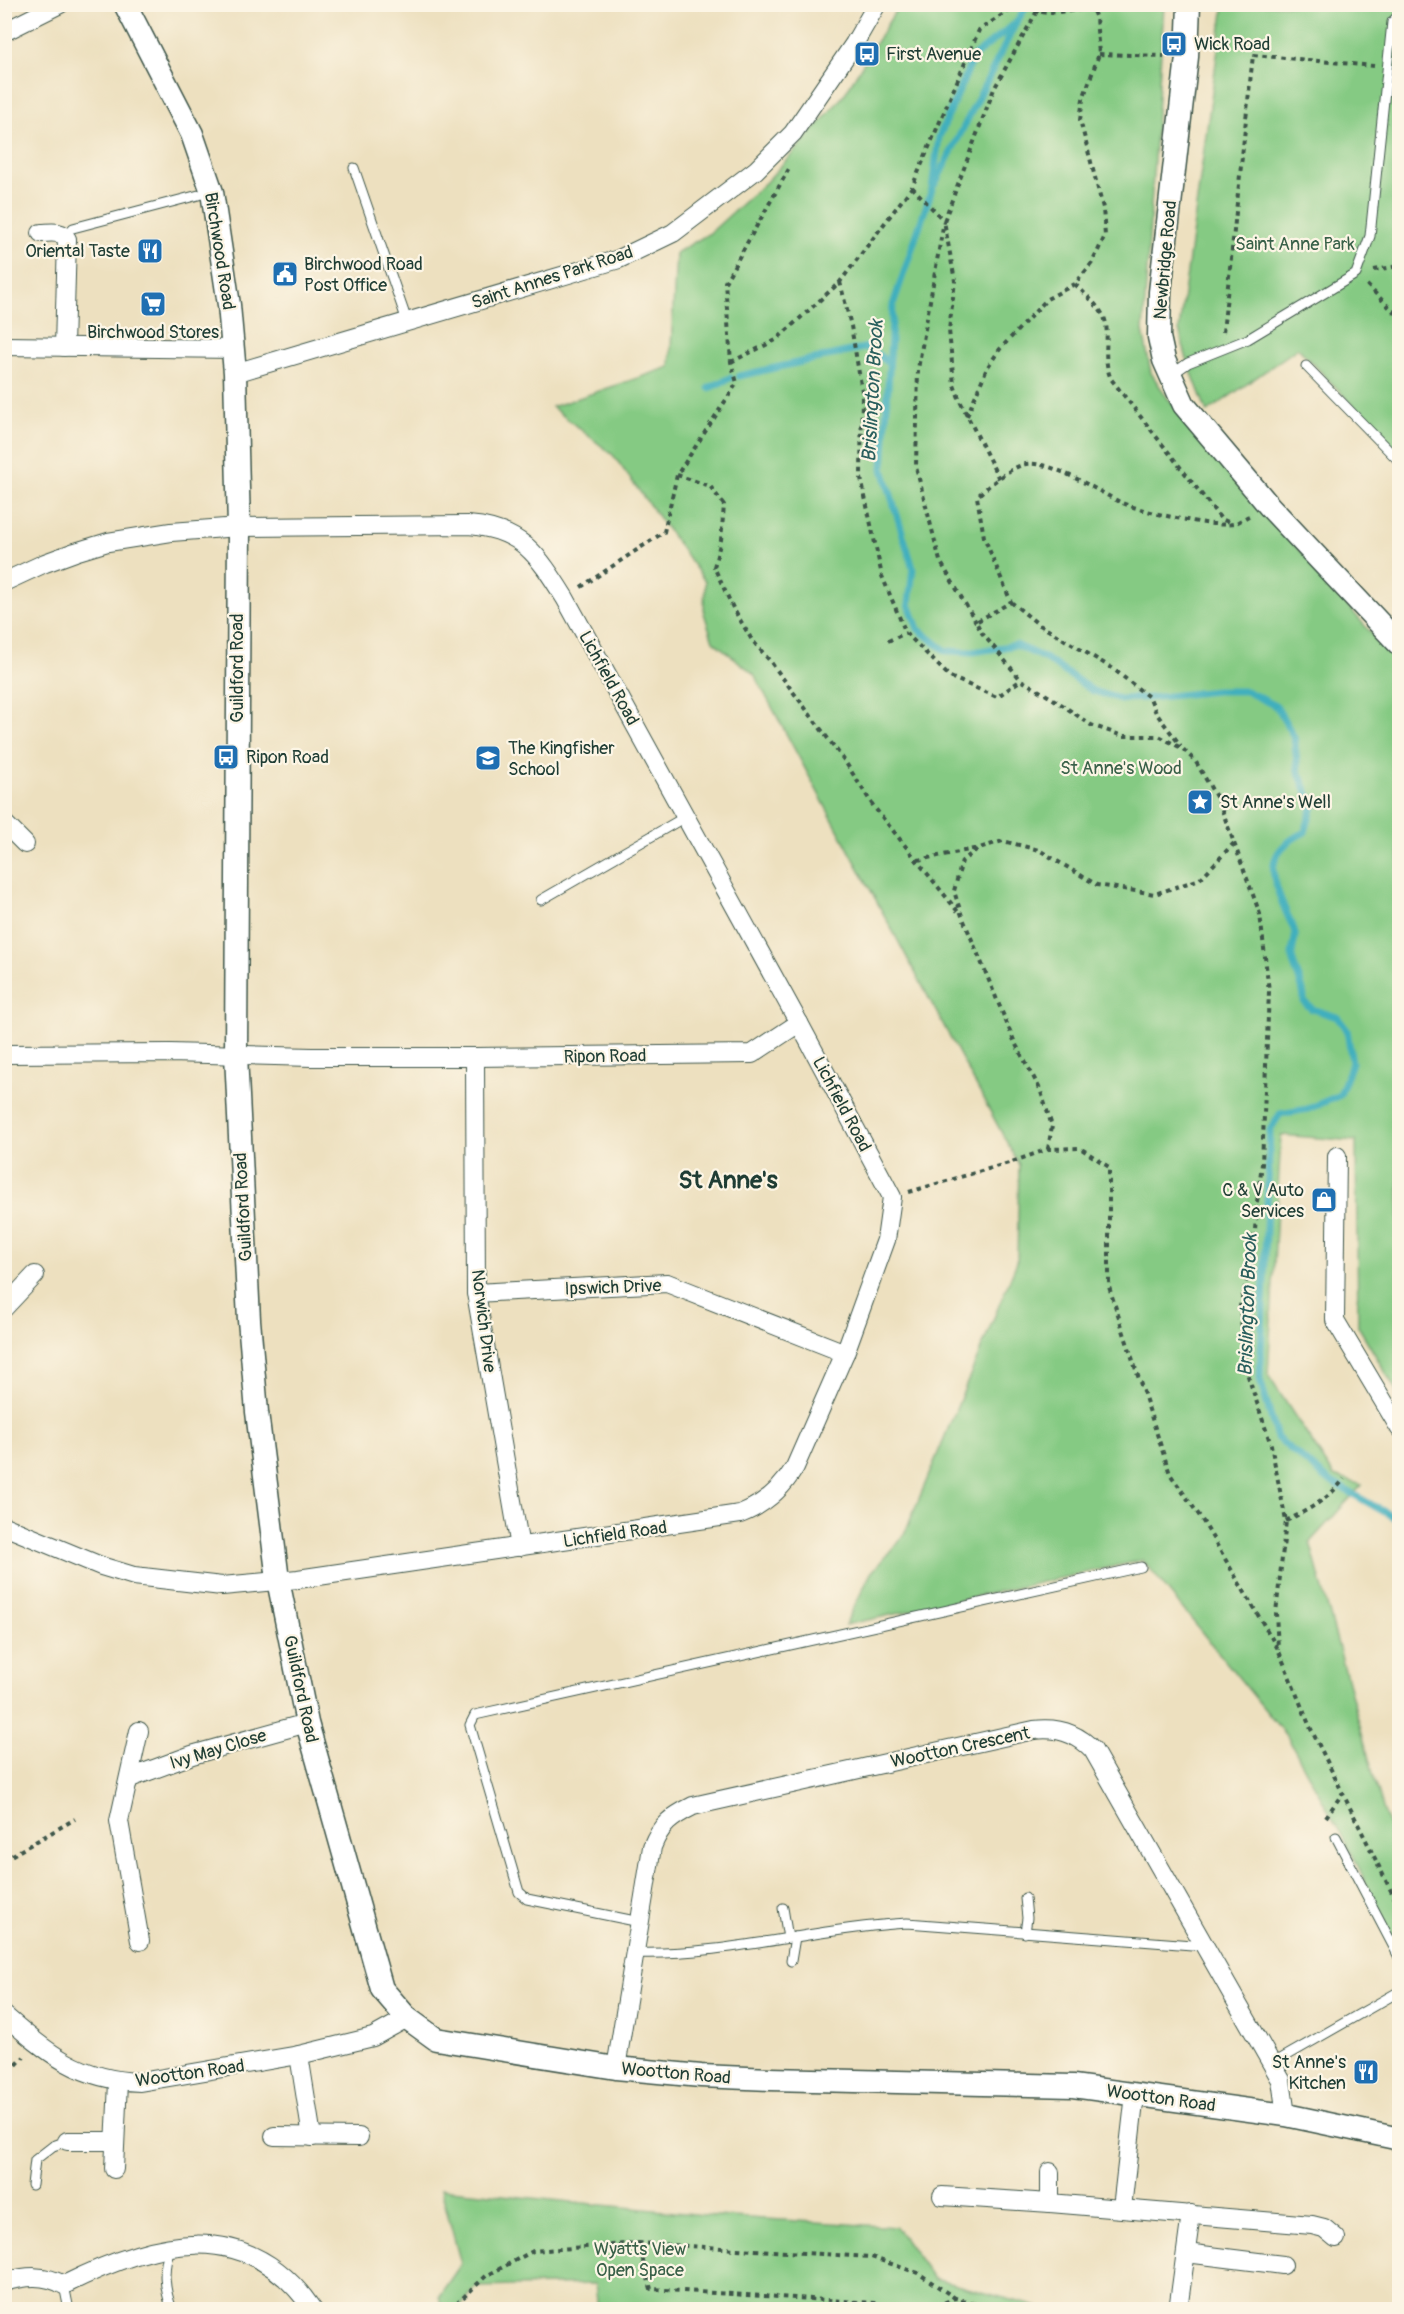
<svg xmlns="http://www.w3.org/2000/svg" width="1404" height="2314" viewBox="0 0 1404 2314" font-family="Pangolin,sans-serif">
<rect width="100%" height="100%" fill="#fcf5e5"/>
<filter id="ink" filterUnits="userSpaceOnUse"><feTurbulence type="fractalNoise" baseFrequency=".0167" numOctaves="2"/><feDisplacementMap in="SourceGraphic" scale="12" xChannelSelector="R" yChannelSelector="G"/><feConvolveMatrix kernelMatrix="1 2 1 2 8 2 1 2 1" color-interpolation-filters="sRGB"/></filter>
<filter id="wash" filterUnits="userSpaceOnUse"><feTurbulence type="fractalNoise" baseFrequency=".008" numOctaves="4" result="noise"/><feDisplacementMap in="SourceGraphic" scale="24" xChannelSelector="R" yChannelSelector="G"/><feGaussianBlur stdDeviation="1.35" result="paint"/><feColorMatrix in="noise" values="0 0 0 0 0 0 0 0 0 0 0 0 0 0 0 0 0 1.4 0 .05"/><feComposite in="paint" operator="in"/></filter>
<g filter="url(#wash)">
<rect width="100%" height="100%" fill="#ede0bf"/>
<g fill="#85ca83" stroke="#52845c" stroke-width="1.5">
<path d="M899 5H1164L1143 331 1151 373 1166 396 1399 665V1395L1358 1326 1356 1141 1281 1135 1268 1375 1334 1476 1362 1485 1310 1542 1375 1781 1399 1861V1952L1353 1856 1288 1738 1143 1560 845 1625 871 1573 904 1535 1017 1262 1019 1165 754 674 713 641 704 613 705 581 613 455 552 407 670 367 676 253 710 233 766 182 806 139 844 95Z"/>
<path d="M1224 5H1399V453L1298 348 1207 412 1188 363 1179 330Z"/>
<path d="M441 2189 715 2216 896 2227 934 2279 1045 2309H598L595 2284 476 2287 459 2309H442L439 2296 461 2264Z"/>
</g>
<g fill="none" stroke-linecap="round" stroke-linejoin="round">
<g stroke="#41afbd" stroke-width="7">
<path d="M1028 4 1016 23 974 56 939 137 932 189 893 305 883 469 913 568 909 604 918 629 946 651 973 652 1016 645 1046 659 1093 691 1120 699 1150 698 1216 691H1246L1276 706 1294 737 1298 771 1313 806 1305 832C1263 852 1270 874 1286 912 1289 919 1294 927 1295 934 1296 941 1291 949 1292 957 1295 973 1305 986 1304 1002L1312 1009 1337 1017 1347 1030 1352 1063 1340 1095 1308 1109 1280 1114 1270 1130 1260 1379 1277 1438 1328 1480 1397 1519"/>
<path d="M935 184 1015 25"/>
<path d="M739 376 868 347 889 363"/>
<path d="M709 388 730 378"/>
</g>
</g>
</g>
<g filter="url(#ink)">
<g fill="none" stroke-linecap="round" stroke-linejoin="round">
<g stroke="#3e5549" stroke-width="11">
<g id="service">
<path d="M354 168 407 321"/>
<path d="M73 228 210 192"/>
<path d="M1306 366 1400 462"/>
<path d="M1171 375 1188 363 1248 339 1356 274 1370 236 1392 22 1400 14"/>
<path d="M541 900 685 817"/>
<path d="M1336 1837 1400 1959"/>
<path d="M1025 1898 1027 1918 1025 1933"/>
<path d="M783 1908 788 1938"/>
<path d="M640 1922 527 1899 519 1892 470 1725 475 1715 1141 1567"/>
<path d="M635 1953C726 1956 816 1928 907 1923L1205 1946"/>
<path d="M791 1961 795 1937"/>
<path d="M1272 2064 1400 1991"/>
<path d="M32 2185 35 2160 53 2146 67 2141"/>
<path d="M171 2246C162 2268 164 2287 172 2310"/>
<path d="M64 2285 69 2310"/>
</g>
</g>
<g stroke="#3e5549" stroke-width="20">
<g id="minor">
<path d="M4 32 60 4"/>
<path d="M41 233C50 233 62 230 67 239L64 347"/>
<path d="M4 346 234 349"/>
<path d="M235 373 619 259 673 233 756 170 793 133 854 44 877 4"/>
<path d="M4 582 45 563 75 552 108 542 171 532 239 527 468 525C522 529 538 555 565 598L799 1023 892 1197 886 1240 845 1353 795 1467C782 1489 763 1505 740 1514L298 1579 222 1586 134 1576 101 1566 4 1526"/>
<path d="M4 823 25 844"/>
<path d="M4 1054 170 1053 312 1057H475L752 1054 799 1023"/>
<path d="M475 1057 476 1293 520 1547"/>
<path d="M1337 1156 1335 1320 1400 1429"/>
<path d="M476 1293 667 1283 845 1353"/>
<path d="M4 1308 35 1275"/>
<path d="M139 1731 119 1821 140 1941"/>
<path d="M130 1778 192 1755 307 1723"/>
<path d="M4 2015C48 2053 79 2080 140 2082L299 2055 373 2037 407 2018"/>
<path d="M299 2055 312 2137"/>
<path d="M616 2068 652 1847C661 1824 671 1817 693 1806L1034 1730C1057 1727 1077 1733 1093 1750L1281 2080 1286 2115"/>
<path d="M274 2136 359 2137"/>
<path d="M67 2141H115"/>
<path d="M114 2169 118 2082"/>
<path d="M1050 2172V2203"/>
<path d="M942 2196 1050 2203 1312 2225 1324 2228 1336 2238"/>
<path d="M1122 2208 1135 2094"/>
<path d="M1186 2253 1283 2265"/>
<path d="M4 2282C26 2276 44 2274 64 2285 152 2240 248 2214 313 2310"/>
<path d="M1178 2310 1191 2214"/>
</g>
</g>
<g stroke="#3e5549" stroke-width="25">
<g id="tertiary">
<path d="M125 4 192 134 212 192 229 305 235 373 239 527 236 1055 249 1320 257 1412 278 1580 307 1723 382 1989 407 2018 436 2039 616 2068 701 2076 770 2079 1073 2086 1286 2115 1400 2139"/>
<path d="M1189 4 1187 57 1160 292 1159 337 1164 360 1184 405 1270 507 1400 645"/>
</g>
</g>
<g stroke="#3e5549" stroke-width="4" stroke-dasharray="4.5 4.5" stroke-linecap="butt">
<path d="M1028 4 1037 11 1040 4"/>
<path d="M1099 54 1164 56"/>
<path d="M912 187 944 221 918 369 916 467 940 561 976 622"/>
<path d="M1374 270 1400 266"/>
<path d="M840 282 851 326 862 391 861 478 882 576 906 633 950 677 997 697 1021 680"/>
<path d="M1075 284C1084 293 1098 305 1104 317 1111 334 1101 356 1111 379L1221 519 1231 523"/>
<path d="M1367 285 1400 318"/>
<path d="M1223 332 1253 55 1374 66"/>
<path d="M731 362 776 340 840 282 912 187 979 30 1019 4"/>
<path d="M967 416 987 368 1000 349 1047 299 1075 284 1092 263 1105 236 1103 208 1080 120 1083 99 1099 54 1096 18 1092 9 1047 13 1037 11 994 89 944 221 955 281 949 330 954 385 961 403 999 479"/>
<path d="M677 475 710 486 724 505 721 540 714 567 733 608 752 640 770 661 844 760 874 807 959 913"/>
<path d="M1249 516C1244 518 1238 523 1233 524 1212 528 1139 511 1120 502 1097 491 1051 460 1026 464 1012 466 986 487 977 497L984 537 1011 602 976 622 982 633 1021 680 1058 702 1091 725 1123 736H1159L1183 749 1196 762 1219 802 1260 914 1269 991 1262 1164 1257 1202 1253 1258 1240 1306 1245 1367 1271 1445 1286 1521 1276 1613 1278 1649"/>
<path d="M581 587 664 532 677 475 737 383 731 362 725 282 790 167"/>
<path d="M1011 602 1038 624 1112 668 1150 698 1156 713 1181 746"/>
<path d="M888 641 906 633"/>
<path d="M918 860 979 848"/>
<path d="M1048 1149 1052 1126 1040 1089 1015 1043 962 916 954 891 962 861 979 848 1003 841 1039 850 1097 885 1155 894 1200 879 1234 843"/>
<path d="M909 1192 1012 1162 1048 1149 1080 1148 1109 1167V1287L1170 1474 1201 1518 1278 1649 1310 1727 1400 1909"/>
<path d="M1286 1521C1309 1509 1328 1500 1344 1479"/>
<path d="M1326 1817 1342 1794"/>
<path d="M4 1860 75 1819"/>
<path d="M4 2078 24 2057"/>
<path d="M638 2243 871 2257 918 2273 955 2298"/>
<path d="M450 2310 486 2276 533 2251 638 2243 651 2289 875 2303 918 2310"/>
<path d="M928 2310 955 2298 997 2310"/>
</g>
<use href="#service" stroke="#fff" stroke-width="9"/>
<use href="#minor" stroke="#fff" stroke-width="18"/>
<use href="#tertiary" stroke="#fff" stroke-width="22"/>
</g>
</g>
<defs>
<g id="bus-square" transform="scale(1.35)"><rect x="-9" y="-9" width="18" height="18" rx="4" fill="#1f6fb2" stroke="#fcf5e5"/><path d="M-5-6H5V4H4V6H2V4H-2V6H-4V4H-5ZM-3.5-4V0h7V-4ZM-3.5 1.2v1.5H-2V1.2ZM2 1.2v1.5H3.5V1.2Z" fill="#fff"/></g>
<g id="restaurant-square" transform="scale(1.35)"><rect x="-9" y="-9" width="18" height="18" rx="4" fill="#1f6fb2" stroke="#fcf5e5"/><path d="M-5-6h1v4h1v-4h1v4h1v-4h1v5L-1.5 .5V6h-2V.5L-5-1ZM5-6V6H3V1.5H1.5Q1.5-4 5-6Z" fill="#fff"/></g>
<g id="civic-square" transform="scale(1.35)"><rect x="-9" y="-9" width="18" height="18" rx="4" fill="#1f6fb2" stroke="#fcf5e5"/><path d="M-.6-6.5H3V-4.5H.6V-3L4-1V1h2V6H-6V1h2V-1L-.6-3ZM-1.2 2.5V6h2.4V2.5Z" fill="#fff"/></g>
<g id="supermarket-square" transform="scale(1.35)"><rect x="-9" y="-9" width="18" height="18" rx="4" fill="#1f6fb2" stroke="#fcf5e5"/><path d="M-6-5.5h2.5l.6 2H6L4.5 2H-2.5L-4.4-4H-6ZM-1.5 3.2a1.3 1.3 0 1 0 .1 0ZM3 3.2a1.3 1.3 0 1 0 .1 0Z" fill="#fff"/></g>
<g id="school-square" transform="scale(1.35)"><rect x="-9" y="-9" width="18" height="18" rx="4" fill="#1f6fb2" stroke="#fcf5e5"/><path d="M0-5L7-2L0 1L-7-2ZM-4 1L0 2.5L4 1V4Q0 6-4 4Z" fill="#fff"/></g>
<g id="sight-square" transform="scale(1.35)"><rect x="-9" y="-9" width="18" height="18" rx="4" fill="#1f6fb2" stroke="#fcf5e5"/><path d="M0-6L1.8-2.2L6-1.7L2.9 1.2L3.7 5.4L0 3.3L-3.7 5.4L-2.9 1.2L-6-1.7L-1.8-2.2Z" fill="#fff"/></g>
<g id="shop-square" transform="scale(1.35)"><rect x="-9" y="-9" width="18" height="18" rx="4" fill="#1f6fb2" stroke="#fcf5e5"/><path d="M-5-2.5h2.3a2.7 3.5 0 0 1 5.4 0H5L5.5 6h-11ZM-1.5-2.5h3a1.5 2.3 0 0 0-3 0Z" fill="#fff"/></g>
</defs>
<g fill-rule="evenodd">
<use href="#bus-square" x="1174" y="44"/>
<use href="#bus-square" x="867" y="54"/>
<use href="#restaurant-square" x="150" y="251"/>
<use href="#civic-square" x="285" y="274"/>
<use href="#supermarket-square" x="153" y="304"/>
<use href="#bus-square" x="226" y="757"/>
<use href="#school-square" x="488" y="758"/>
<use href="#sight-square" x="1200" y="802"/>
<use href="#shop-square" x="1324" y="1200"/>
<use href="#restaurant-square" x="1366" y="2072"/>
</g>
<g text-anchor="middle" stroke-width="4.5" stroke-linejoin="round" paint-order="stroke">
<g font-size="18" fill="#1f3d34" stroke="#fcf5e5" text-anchor="start">
<text x="1194" y="50">Wick Road</text>
<text x="886" y="60">First Avenue</text>
<text x="130" y="257" text-anchor="end">Oriental Taste</text>
<text x="304" y="270">Birchwood Road<tspan x="304" dy="21">Post Office</tspan></text>
<text x="153" y="338" text-anchor="middle">Birchwood Stores</text>
<text x="508" y="754">The Kingfisher<tspan x="508" dy="21">School</tspan></text>
<text x="246" y="763">Ripon Road</text>
<text x="1220" y="808">St Anne's Well</text>
<text x="1304" y="1196" text-anchor="end">C &amp; V Auto<tspan x="1304" dy="21">Services</tspan></text>
<text x="1346" y="2068" text-anchor="end">St Anne's<tspan x="1346" dy="21">Kitchen</tspan></text>
</g>
<g font-size="18" fill="#386048" stroke="#fcf5e5">
<text x="1295" y="250">Saint Anne Park</text>
<text x="1121" y="774">St Anne's Wood</text>
<text x="640" y="2255">Wyatts View<tspan x="640" dy="21">Open Space</tspan></text>
</g>
<g font-size="18" fill="#1f3d34" stroke="#fcf5e5">
<text transform="translate(220 251) rotate(81)" y="6">Birchwood Road</text>
<text transform="translate(1165 260) rotate(-85)" y="6">Newbridge Road</text>
<text transform="translate(552 277) rotate(-18)" y="6">Saint Annes Park Road</text>
<text transform="translate(237 668) rotate(-90)" y="6">Guildford Road</text>
<text transform="translate(609 678) rotate(61)" y="6">Lichfield Road</text>
<text transform="translate(605 1056) rotate(-1)" y="6">Ripon Road</text>
<text transform="translate(842 1104) rotate(62)" y="6">Lichfield Road</text>
<text transform="translate(243 1207) rotate(-93)" y="6">Guildford Road</text>
<text transform="translate(613 1287) rotate(-2)" y="6">Ipswich Drive</text>
<text transform="translate(484 1321) rotate(83)" y="6">Norwich Drive</text>
<text transform="translate(615 1534) rotate(-8)" y="6">Lichfield Road</text>
<text transform="translate(301 1689) rotate(78)" y="6">Guildford Road</text>
<text transform="translate(960 1747) rotate(-12)" y="6">Wootton Crescent</text>
<text transform="translate(218 1749) rotate(-17)" y="6">Ivy May Close</text>
<text transform="translate(190 2073) rotate(-8)" y="6">Wootton Road</text>
<text transform="translate(676 2073) rotate(5)" y="6">Wootton Road</text>
<text transform="translate(1161 2098) rotate(8)" y="6">Wootton Road</text>
</g>
<g font-size="20" font-style="italic" fill="#295f5d" stroke="#fcf5e5">
<text transform="translate(872 391) rotate(-87)" y="7">Brislington Brook</text>
<text transform="translate(1247 1305) rotate(-88)" y="7">Brislington Brook</text>
</g>
<g font-size="24" font-weight="bold" fill="#1f3d34" stroke="#fcf5e5">
<text x="728" y="1188">St Anne's</text>
</g>
</g>
<rect width="1404" height="2314" fill="none" stroke="#fcf5e5" stroke-width="24"/>
</svg>
